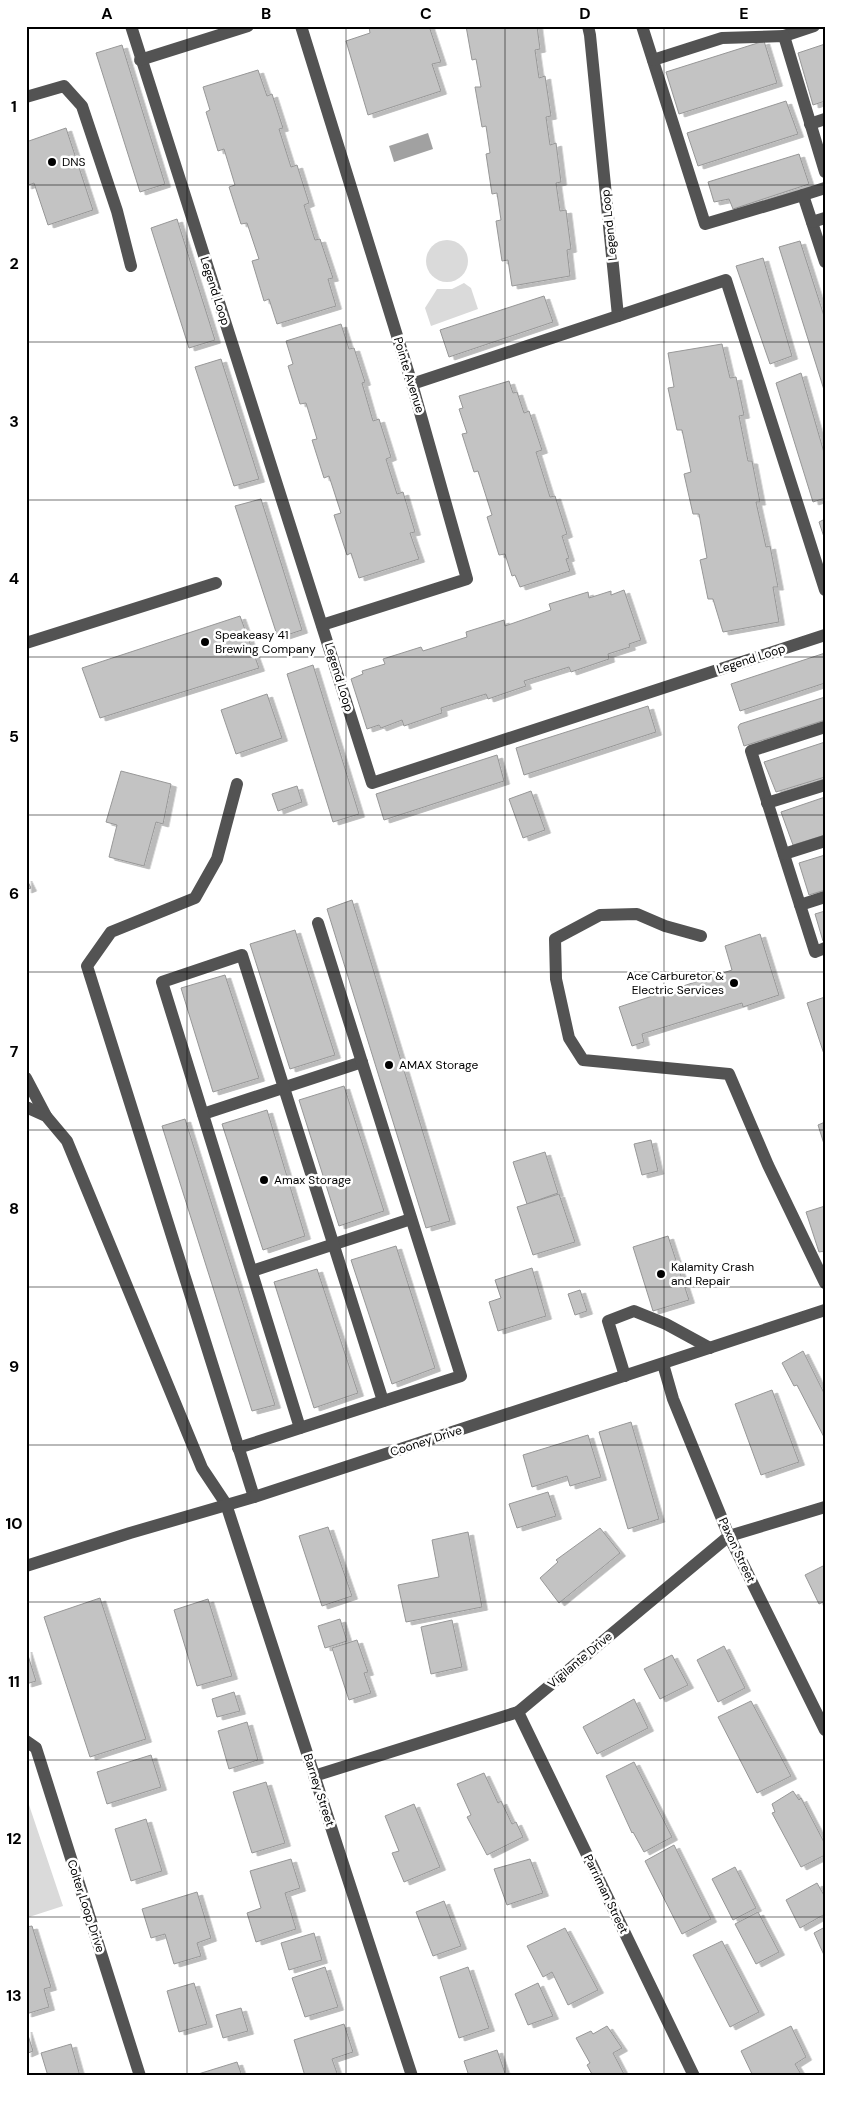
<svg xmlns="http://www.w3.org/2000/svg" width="851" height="2102" viewBox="0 0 851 2102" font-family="'DM Sans',sans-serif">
<defs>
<filter id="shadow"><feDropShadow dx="5.5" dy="3" stdDeviation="0" flood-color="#0004"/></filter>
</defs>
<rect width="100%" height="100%" fill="#fff"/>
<g fill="#dadada">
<circle cx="447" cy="261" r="21"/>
<path d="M464 283 471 288 478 309 431 326 425 308 437 289H452Z"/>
<path d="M26 1796 63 1906 26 1918Z"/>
</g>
<path fill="#a1a1a1" d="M428 133 433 149 394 162 389 146Z"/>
<g fill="#c3c3c3" stroke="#979797" filter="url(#shadow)">
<path d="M372 26H429L441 62 432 64 441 91 368 115 346 41 370 33 369 27Z"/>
<path d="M466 26H537L540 49 535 50 539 78 545 76 551 116 546 117 550 145 556 143 561 182 556 183 560 211 566 210 571 249 567 250 570 276 512 286 508 260 502 261 496 221 501 220 497 193 492 194 486 154 490 153 486 126 482 127 475 87H481L476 59 472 60Z"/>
<path d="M764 41 777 83 679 114 666 72Z"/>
<path d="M825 44V101L813 105 798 53Z"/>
<path d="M122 45 165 184 140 192 96 53Z"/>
<path d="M258 70 267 96 272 94 283 128 279 129 291 167 297 165 309 203 304 205 315 240 320 239 333 278 328 279 336 306 277 324 269 299 264 301 252 261 259 259 247 223 241 224 229 187 235 185 224 149 218 151 206 112 210 110 203 87Z"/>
<path d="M786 101 798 134 698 166 687 133Z"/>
<path d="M66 128 93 210 48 225 34 183 26 186V142Z"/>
<path d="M799 154 809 184 733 209 729 199 714 202 708 182Z"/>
<path d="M177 219 215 340 189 348 151 228Z"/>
<path d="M800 241 825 319V393L779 247Z"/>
<path d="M763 258 792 356 770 364 736 266Z"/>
<path d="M544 296 553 322 449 357 440 330Z"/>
<path d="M341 324 349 349 354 348 365 382 362 383 373 421 379 419 391 457 386 459 397 494 403 492 415 532 410 533 419 559 359 578 351 553 347 555 334 515 341 513 329 476 324 478 312 440 317 439 306 403 300 404 288 366 293 364 286 341Z"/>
<path d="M722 344 730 378 736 377 744 415 739 416 748 461H752L760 502H756L766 547 770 546 778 587H773L779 622 723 632 713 599H708L700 560 707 558 699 514H693L684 474 691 472 682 430H677L668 388 674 387 668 353Z"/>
<path d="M221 359 259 479 234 486 195 367Z"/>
<path d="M801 373 825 456V498L813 502 776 383Z"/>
<path d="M509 381 513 393 517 392 524 413 529 411 542 450 536 452 550 497 555 496 567 534 562 536 569 558 566 559 570 571 520 587 515 575 512 576 505 554 499 555 487 517 492 515 478 471 474 472 462 434 467 433 459 409 463 408 459 396Z"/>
<path d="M261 499 302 630 278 638 235 506Z"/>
<path d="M825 519V540L819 522Z"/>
<path d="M624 590 641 640 629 644 630 647 608 654 609 659 571 672 569 667 524 681 526 686 488 699 486 694 441 708 442 713 404 726 402 720 381 728 379 725 367 729 351 679 363 674 362 671 385 664 383 659 421 647 423 651 467 637 466 632 504 620 505 626 551 610 549 604 588 592 589 598 611 591V595Z"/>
<path d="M240 616 259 668 100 718 82 668Z"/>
<path d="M825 653V683L740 711 731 684Z"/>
<path d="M313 665 359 814 333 822 287 674Z"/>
<path d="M267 694 282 738 236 754 221 710Z"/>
<path d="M825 697V720L744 746 738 727 740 724Z"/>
<path d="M648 706 656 732 524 775 516 748Z"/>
<path d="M825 742V777L776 792 764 762Z"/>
<path d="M497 755 504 781 384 820 376 794Z"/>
<path d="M121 771 171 784 163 824 156 822 144 866 109 857 117 825 106 822Z"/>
<path d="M297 786 302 802 278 811 272 794Z"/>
<path d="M531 791 545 830 523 838 509 799Z"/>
<path d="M825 797V835L793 845 781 812Z"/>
<path d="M825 855V890L809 895 799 863Z"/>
<path d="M26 878 31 888 26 890Z"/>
<path d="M352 900 450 1221 426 1228 327 909Z"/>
<path d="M825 911V941H823L815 914Z"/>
<path d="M295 930 335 1055 290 1069 250 944Z"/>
<path d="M760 934 779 995 743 1007 742 1003 642 1034 644 1042 632 1046 619 1007 732 970 725 946Z"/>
<path d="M225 975 259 1078 213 1092 181 988Z"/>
<path d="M825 997V1057L807 1003Z"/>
<path d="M344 1086 384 1211 339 1226 299 1100Z"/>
<path d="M267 1110 305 1236 263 1250 222 1124Z"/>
<path d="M185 1119 275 1405 252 1411 162 1126Z"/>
<path d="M825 1122V1147L818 1125Z"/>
<path d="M651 1140 658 1171 642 1175 634 1144Z"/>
<path d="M545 1152 558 1193 527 1204 513 1162Z"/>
<path d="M559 1194 575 1242 533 1255 517 1207Z"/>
<path d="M825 1206V1251L819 1252 806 1212Z"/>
<path d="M668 1236 689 1300 653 1311 633 1247Z"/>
<path d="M396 1246 435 1368 392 1384 351 1260Z"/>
<path d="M532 1268 546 1316 498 1331 489 1302 501 1298 495 1280Z"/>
<path d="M317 1269 358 1393 314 1408 274 1282Z"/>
<path d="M580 1290 587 1311 575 1315 568 1294Z"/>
<path d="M803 1351 825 1395V1439L797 1385 794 1386 782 1363Z"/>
<path d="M772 1390 799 1462 761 1475 735 1404Z"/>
<path d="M631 1422 659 1519 628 1529 599 1432Z"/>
<path d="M588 1435 601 1477 570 1486 567 1476 532 1487 523 1455Z"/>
<path d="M548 1492 556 1516 517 1528 509 1504Z"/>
<path d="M328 1527 352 1596 322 1606 299 1536Z"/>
<path d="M600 1528 620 1553 559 1603 540 1578 558 1562 556 1560Z"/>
<path d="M468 1532 482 1607 406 1622 398 1585 439 1577 432 1540Z"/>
<path d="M825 1565V1601L819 1604 805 1575Z"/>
<path d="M100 1598 146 1739 90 1757 44 1617Z"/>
<path d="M208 1599 232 1676 197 1686 174 1610Z"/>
<path d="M340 1619 347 1641 325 1648 318 1626Z"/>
<path d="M452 1620 462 1667 431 1674 421 1627Z"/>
<path d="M357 1640 368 1672 364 1673 371 1693 349 1700 332 1648Z"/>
<path d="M724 1646 745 1688 718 1702 697 1660Z"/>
<path d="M26 1649 36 1681 26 1684Z"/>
<path d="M672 1655 688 1685 660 1699 644 1669Z"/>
<path d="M234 1692 240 1711 217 1717 212 1699Z"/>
<path d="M634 1699 648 1728 597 1754 583 1727Z"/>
<path d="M751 1701 791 1776 757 1793 718 1717Z"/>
<path d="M247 1722 258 1760 229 1769 218 1731Z"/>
<path d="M151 1755 161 1787 107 1804 97 1772Z"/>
<path d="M634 1762 672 1837 644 1852 633 1832 632 1833 606 1776Z"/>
<path d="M484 1773 498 1803 501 1801 512 1824 516 1822 523 1837 487 1855 467 1817 471 1815 457 1784Z"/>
<path d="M266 1782 285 1843 252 1853 233 1792Z"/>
<path d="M793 1791 799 1800 801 1798 825 1844V1855L801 1867 772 1813 775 1812 772 1804Z"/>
<path d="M414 1804 440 1867 404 1882 392 1853 399 1851 385 1816Z"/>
<path d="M146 1819 162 1871 131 1881 115 1829Z"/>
<path d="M674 1845 711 1919 682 1934 645 1861Z"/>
<path d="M291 1859 300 1888 285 1893 296 1929 256 1942 247 1913 261 1908 250 1871Z"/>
<path d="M530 1859 543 1893 507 1905 494 1869Z"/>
<path d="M735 1867 756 1908 733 1920 712 1879Z"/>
<path d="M817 1883 825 1897V1914L800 1928 786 1900Z"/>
<path d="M197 1892 211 1938 197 1943 201 1956 174 1964 165 1934 151 1938 142 1909Z"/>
<path d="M444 1901 461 1946 433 1956 416 1912Z"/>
<path d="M758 1912 779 1952 756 1964 735 1924Z"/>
<path d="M32 1926 51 1987 44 1989 49 2007 26 2014V1927Z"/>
<path d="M825 1927V1955H824L814 1933Z"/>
<path d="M565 1928 598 1990 568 2005 552 1972 543 1977 527 1946Z"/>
<path d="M314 1933 322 1960 289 1970 281 1943Z"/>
<path d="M722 1941 759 2012 730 2027 693 1955Z"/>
<path d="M325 1967 338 2007 305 2017 292 1978Z"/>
<path d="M468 1967 489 2028 459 2038 440 1977Z"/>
<path d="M194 1983 207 2024 179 2032 167 1991Z"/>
<path d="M538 1983 553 2016 528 2025 515 1994Z"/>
<path d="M241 2008 248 2031 223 2038 216 2015Z"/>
<path d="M344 2024 353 2052 332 2059 338 2076H305L294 2040Z"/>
<path d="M607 2026 622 2048 613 2053 625 2076H593L587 2065 590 2063 576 2038 591 2031 593 2034Z"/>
<path d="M791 2026 806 2057 795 2064 802 2076H753L741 2051Z"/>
<path d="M26 2029 33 2051 26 2054Z"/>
<path d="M71 2044 80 2076H48L41 2053Z"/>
<path d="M497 2050 506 2076H469L464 2061Z"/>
<path d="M237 2062 242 2076H195V2075Z"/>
</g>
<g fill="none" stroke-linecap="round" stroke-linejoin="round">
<g stroke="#535353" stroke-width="12">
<path d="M131 26 372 783 825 635"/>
<path d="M301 26 412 384 467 579 322 625"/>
<path d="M588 26 590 35 618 316 726 280 825 590"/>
<path d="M642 26 705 224 803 195 825 262"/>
<path d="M784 36 814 26"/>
<path d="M140 60 248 26"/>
<path d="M653 60 722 38 784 36 825 172"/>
<path d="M26 97 64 86 82 106 117 211 131 266"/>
<path d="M810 124 825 119"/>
<path d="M803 195 825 188"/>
<path d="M812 222 825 218"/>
<path d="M412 384 618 316"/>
<path d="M26 643 216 583"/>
<path d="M825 727 751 751 815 952 825 948"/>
<path d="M237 784 217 859 195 898 111 932 87 966 254 1497"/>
<path d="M767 803 825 785"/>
<path d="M784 854 825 841"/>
<path d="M800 905 825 897"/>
<path d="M701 936 665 926 637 914 600 915 555 939 556 979 569 1038 583 1060 729 1074 768 1165 825 1283"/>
<path d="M26 1078 46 1116"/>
<path d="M26 1107 46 1116 67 1141 202 1468 226 1504 412 2076"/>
<path d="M203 1114 362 1062"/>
<path d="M252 1271 411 1219"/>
<path d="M663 1364 673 1399 729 1536 825 1730"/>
<path d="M625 1376 608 1321 634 1311 666 1324 710 1348"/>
<path d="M300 1428 162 982 242 955 383 1401"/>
<path d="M238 1448 461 1376 318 923"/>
<path d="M26 1566 130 1533 254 1497 825 1310"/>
<path d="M518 1712 694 2076"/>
<path d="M26 1741 36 1748 140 2076"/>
<path d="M314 1776 518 1712 729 1536 825 1507"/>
</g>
</g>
<path fill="none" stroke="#000" stroke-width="1" stroke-opacity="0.55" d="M187 26V2076M346 26V2076M505 26V2076M664 26V2076M26 185H825M26 342H825M26 500H825M26 657H825M26 815H825M26 972H825M26 1130H825M26 1287H825M26 1445H825M26 1602H825M26 1760H825M26 1917H825"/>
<g fill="#000" stroke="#fff" stroke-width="2">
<circle cx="52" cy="162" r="5"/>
<circle cx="205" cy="642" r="5"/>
<circle cx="734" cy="983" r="5"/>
<circle cx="389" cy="1065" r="5"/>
<circle cx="264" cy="1180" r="5"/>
<circle cx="661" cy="1274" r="5"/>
</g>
<g text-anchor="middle" stroke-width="5" stroke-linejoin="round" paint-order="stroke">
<g font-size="12" fill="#000" stroke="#fff" text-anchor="start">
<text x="62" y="166">DNS</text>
<text x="215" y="639">Speakeasy 41<tspan x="215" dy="14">Brewing Company</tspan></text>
<text x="724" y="980" text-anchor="end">Ace Carburetor &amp;<tspan x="724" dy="14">Electric Services</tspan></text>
<text x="399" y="1069">AMAX Storage</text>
<text x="274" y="1184">Amax Storage</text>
<text x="671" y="1271">Kalamity Crash<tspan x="671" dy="14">and Repair</tspan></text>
</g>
<g font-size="12" fill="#000" stroke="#fff">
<text transform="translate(609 225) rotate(-96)" y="4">Legend Loop</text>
<text transform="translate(215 291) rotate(72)" y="4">Legend Loop</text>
<text transform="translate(409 375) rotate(73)" y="4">Pointe Avenue</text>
<text transform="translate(751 659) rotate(-18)" y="4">Legend Loop</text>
<text transform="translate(339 677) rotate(73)" y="4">Legend Loop</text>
<text transform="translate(426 1441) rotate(-18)" y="4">Cooney Drive</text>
<text transform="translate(737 1550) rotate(65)" y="4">Paxon Street</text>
<text transform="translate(580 1660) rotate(-40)" y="4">Vigilante Drive</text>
<text transform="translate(319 1790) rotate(72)" y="4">Barney Street</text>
<text transform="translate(606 1894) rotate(64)" y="4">Parriman Street</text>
<text transform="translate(86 1906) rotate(72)" y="4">Colter Loop Drive</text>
</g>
</g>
<rect width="851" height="2102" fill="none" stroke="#ffffff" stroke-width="55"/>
<rect x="28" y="28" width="796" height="2046" fill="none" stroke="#000" stroke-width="2"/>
<g font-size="16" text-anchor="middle" font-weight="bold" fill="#000">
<text x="107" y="19">A</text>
<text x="266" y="19">B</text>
<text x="426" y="19">C</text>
<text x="585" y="19">D</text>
<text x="744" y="19">E</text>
<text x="14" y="112">1</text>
<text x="14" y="269">2</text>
<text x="14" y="427">3</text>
<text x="14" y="584">4</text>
<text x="14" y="742">5</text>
<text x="14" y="899">6</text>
<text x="14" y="1057">7</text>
<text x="14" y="1214">8</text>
<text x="14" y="1372">9</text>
<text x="14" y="1529">10</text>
<text x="14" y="1687">11</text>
<text x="14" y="1844">12</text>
<text x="14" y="2001">13</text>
</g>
</svg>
